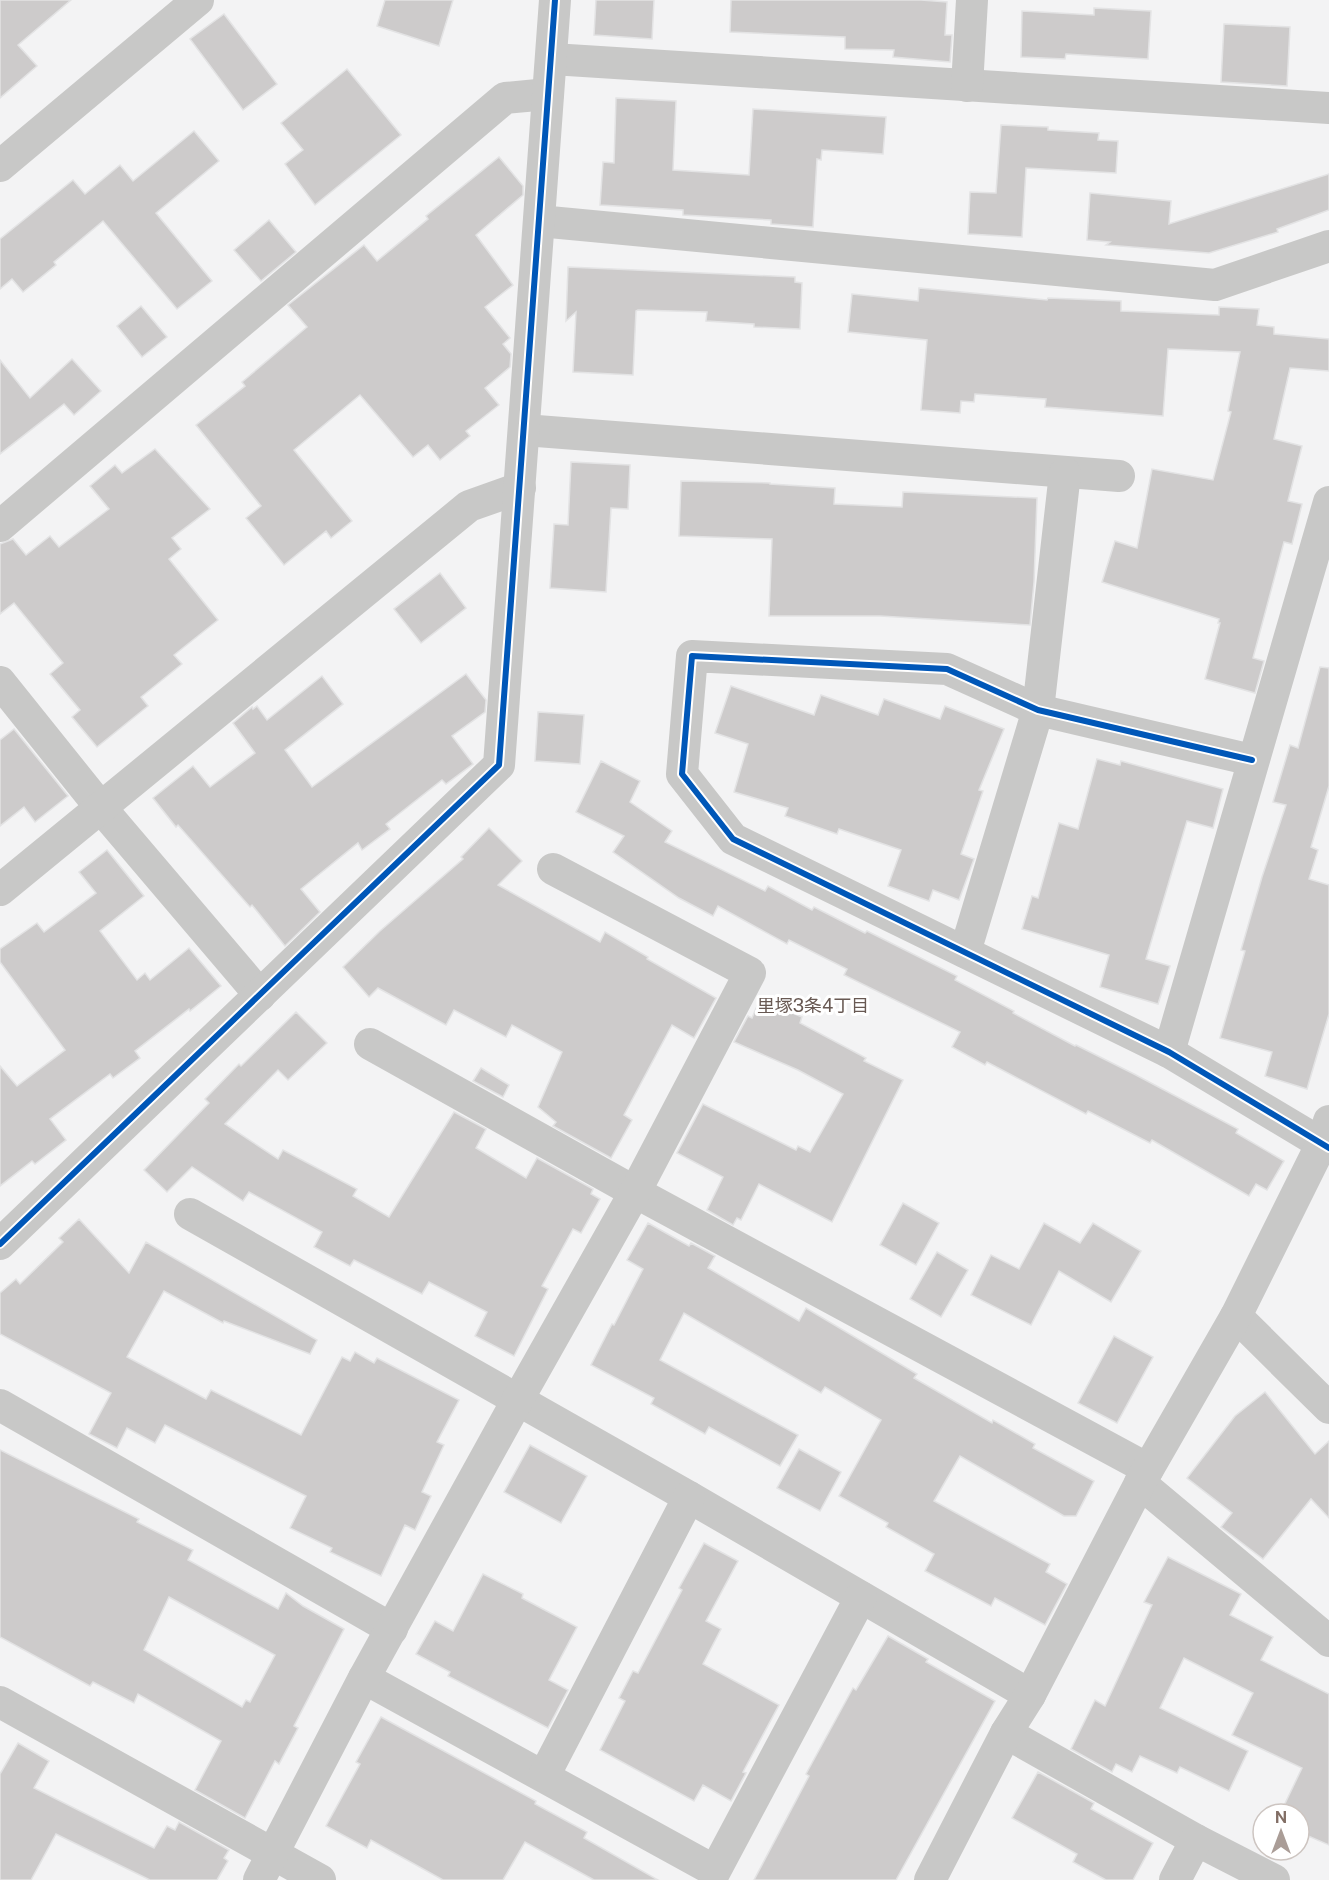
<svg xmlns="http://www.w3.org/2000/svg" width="1329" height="1880" viewBox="0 0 1329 1880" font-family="'Public Sans','Noto Sans JP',sans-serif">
<rect width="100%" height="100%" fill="#f3f3f4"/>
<g fill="#cdcbcb" stroke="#e3e3e4" stroke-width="1.5" fill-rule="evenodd">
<path d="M0 0H71L18 45 37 66 0 98Z"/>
<path d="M385 0H453L439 46 377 26Z"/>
<path d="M596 0H654L652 39 594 35Z"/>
<path d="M731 0H921L947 2 945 35H952L950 62 893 57 894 50 845 49V37L730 32Z"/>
<path d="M1094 8 1151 11 1148 59 1066 54 1065 59 1021 57 1022 11 1094 15Z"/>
<path d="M224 14 277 84 243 110 190 39Z"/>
<path d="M1224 24 1290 27 1287 86 1221 82Z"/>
<path d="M347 69 401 135 315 205 285 164 303 150 281 123Z"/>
<path d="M616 98 676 101 673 170 749 175 753 109 886 117 883 154 822 150 821 160 817 159 813 227 771 224V220L683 215V210L600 205 603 162 614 163Z"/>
<path d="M1001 125 1048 127V130L1099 133 1098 140 1118 141 1116 173 1026 168 1022 237 968 234 970 192 996 193Z"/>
<path d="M194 131 219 161 156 213 212 281 177 309 103 221 54 262 56 265 23 292 12 279 0 289V239L73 180 85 194 120 165 133 181Z"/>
<path d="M499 157 523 186V195L476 235 513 285 485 307 510 338 503 344 511 354 510 367 485 388 499 405 466 431 470 436 440 460 428 445 413 457 360 395 294 450 352 521 331 538 326 531 284 565 246 518 261 506 196 425 245 386 242 382 307 327 288 305 364 245 377 261 428 219 426 216Z"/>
<path d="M1329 174V210L1277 229 1278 232 1209 253 1106 245 1110 242 1087 240 1090 193 1171 201 1169 224Z"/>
<path d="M269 220 296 252 261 281 234 250Z"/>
<path d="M568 267 795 277V282L802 283 800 329 754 327V324L706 321 707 312 638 310 636 311 633 375 573 372 576 312 566 321Z"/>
<path d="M919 288 1047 300 1048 298 1121 301V311L1219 315V307L1259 309 1257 325 1274 327V334L1329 339V371L1290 368 1274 439 1302 446 1288 501 1302 504 1292 544 1284 542 1253 658 1264 661 1255 693 1205 679 1220 623H1218L1219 619 1102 582 1115 541 1137 548 1152 469 1213 480 1231 412 1228 411 1240 352 1168 349 1163 416 1045 407 1046 399 975 394 974 402 961 401 960 413 921 410 927 340 848 332 852 294 918 301Z"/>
<path d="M141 306 167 337 142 357 117 326Z"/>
<path d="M72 359 101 391 74 415 64 404 0 454V360L30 398Z"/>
<path d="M155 449 210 509 172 538 181 549 169 559 218 620 174 655 182 664 141 697 148 706 97 747 72 717 80 710 50 674 63 663 14 603 0 614V544L13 539 26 555 50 536 59 547 109 509 90 486 115 465 122 473Z"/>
<path d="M571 462 630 465 628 509 611 508 606 592 550 588 554 524 568 525Z"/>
<path d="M681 481 770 483V484L835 488 834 504 902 507 903 492 1037 498 1034 582 1030 625 880 616H769L772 539 679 536Z"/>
<path d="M440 573 466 608 421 643 394 609Z"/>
<path d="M1320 667 1329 668V786L1311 847 1318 850 1309 879 1329 885V1014L1307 1089 1265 1076 1272 1052 1220 1038 1245 951 1241 950 1262 877 1286 805 1273 802 1290 745 1298 748Z"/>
<path d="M466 674 486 700 485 712 452 736 473 764 446 784 442 780 386 824 390 829 362 850 358 843 301 889 320 912 285 946 252 905 250 907 178 825 176 827 153 798 193 766 210 787 255 753 233 723 252 707 253 709 257 706 267 720 322 676 343 704 285 750 312 787Z"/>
<path d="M731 686 814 715 821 695 878 715 884 699 940 719 945 706 1004 729 979 790 983 791 961 854 974 859 959 900 933 890 929 901 888 886 901 850 839 829 837 834 785 816 788 808 734 792 748 744 715 733Z"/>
<path d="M538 712 584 715 580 764 535 761Z"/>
<path d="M14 729 68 796 35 822 24 807 0 826V740Z"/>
<path d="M1097 759 1120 765 1121 761 1223 789 1213 828 1187 821 1146 959 1170 966 1158 1004 1100 987 1109 955 1022 929 1032 896 1038 898 1059 823 1078 829Z"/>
<path d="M601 761 640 781 630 802 672 831 665 842 765 891 768 886 812 910 814 907 865 933 867 931 957 976 955 980 1014 1011 1013 1013 1075 1046 1076 1045 1134 1074 1238 1129 1236 1133 1284 1161 1267 1190 1256 1184 1249 1196 1152 1140 1150 1143 1088 1111 1086 1114 987 1062 985 1065 952 1047 960 1032 844 975 847 969 789 940 787 944 718 906 713 916 679 898 613 852 624 836 576 812Z"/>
<path d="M489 828 522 861 498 885 600 942 605 932 648 957 647 959 716 998 694 1038 672 1025 624 1115 632 1120 611 1158 553 1126 556 1122 538 1107 562 1052 512 1025 506 1037 454 1010 446 1025 378 988 369 997 343 967 380 931 463 859 461 857Z"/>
<path d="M107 850 144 896 100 931 137 980 145 973 150 980 189 948 221 986 190 1011 189 1009 135 1051 140 1058 113 1078 110 1074 50 1119 66 1140 35 1164 32 1161 0 1186V1066L17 1086 65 1050 0 962V949L37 923 44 932 96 893 79 872Z"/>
<path d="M760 999 802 1017 800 1023 866 1058 864 1061 903 1080 832 1222 759 1184 741 1220 737 1218 733 1225 707 1210 723 1177 677 1153 703 1104 796 1150 798 1146 810 1152 843 1094 798 1070 734 1042 748 1016 752 1018Z"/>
<path d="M296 1012 327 1043 288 1080 278 1070 225 1124 278 1159 283 1150 357 1189 353 1196 389 1217 454 1112 486 1129 476 1148 526 1178 537 1158 593 1189 591 1194 600 1199 581 1233 573 1229 542 1286 548 1289 514 1356 475 1336 487 1312 429 1282 422 1294 354 1260 350 1266 314 1247 322 1232 249 1192 243 1201 192 1167 167 1192 144 1170 209 1103 205 1099 239 1064 241 1066Z"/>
<path d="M481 1068 509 1085 503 1097 473 1081Z"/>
<path d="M903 1203 939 1223 916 1265 880 1245Z"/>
<path d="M79 1219 129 1273 146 1242 317 1340 310 1354 224 1321 223 1323 164 1291 127 1357 206 1399 211 1390 301 1435 342 1357 350 1361 355 1352 374 1363 377 1358 459 1400 437 1442 444 1445 422 1492 431 1496 415 1530 405 1525 381 1576 330 1552 332 1548 290 1528 306 1496 165 1425 155 1443 127 1428 117 1448 89 1434 111 1393 0 1334V1293L16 1279 20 1284 63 1242 59 1238Z"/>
<path d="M648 1223 689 1246 691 1243 715 1256 708 1268 799 1321 806 1308 917 1374 914 1378 992 1423 993 1420 1035 1444 1033 1448 1094 1481 1076 1516H1064L960 1456 934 1501 1050 1564 1046 1572 1067 1584 1045 1625 995 1598 991 1606 925 1571 934 1554 886 1527 888 1523 839 1496 881 1420 825 1387 821 1393 684 1313 660 1360 798 1435 780 1466 709 1427 705 1434 651 1404 654 1398 591 1365 612 1324 614 1325 643 1269 627 1260Z"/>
<path d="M1044 1223 1080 1243 1093 1223 1141 1251 1111 1302 1059 1271 1031 1325 971 1295 991 1255 1019 1269Z"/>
<path d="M937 1252 968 1270 941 1317 910 1299Z"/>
<path d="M1114 1336 1153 1357 1117 1423 1078 1403Z"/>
<path d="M1265 1392 1315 1454 1329 1441V1518L1311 1499 1263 1559 1221 1527 1232 1513 1187 1478 1235 1416Z"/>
<path d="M530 1445 587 1476 561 1523 504 1492Z"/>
<path d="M799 1449 841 1472 820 1511 777 1488Z"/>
<path d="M0 1450 139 1519 137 1522 193 1550 188 1560 278 1609 286 1593 303 1606 344 1629 294 1726 298 1728 279 1764 275 1761 245 1818 195 1790 221 1741 138 1694 134 1703 93 1682 90 1686 0 1637ZM169 1597 275 1655 250 1702 246 1700 242 1707 144 1650Z"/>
<path d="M704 1543 738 1561 706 1621 721 1629 703 1664 779 1705 743 1772 746 1773 731 1801 703 1785 694 1801 600 1750 625 1701 619 1698 633 1671 638 1673 682 1590 679 1588Z"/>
<path d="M1168 1557 1241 1594 1230 1615 1273 1637 1261 1660 1329 1694V1845L1299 1832V1814H1280L1302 1768 1232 1735 1253 1693 1184 1658 1160 1708 1248 1751 1229 1791 1180 1767 1177 1773 1140 1756 1132 1772 1116 1764 1112 1772 1071 1749 1095 1700 1105 1706 1152 1605 1144 1602Z"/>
<path d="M483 1574 523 1594 522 1598 577 1627 549 1680 568 1690 548 1728 448 1676 450 1672 416 1654 435 1621 453 1631Z"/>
<path d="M888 1636 928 1659 926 1662 995 1701 896 1880H754L809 1776 806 1774 835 1721 853 1688 856 1690Z"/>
<path d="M381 1717 536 1801 535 1804 587 1832 584 1838 658 1880H594L525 1842 503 1880H443L371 1840 367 1848 326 1826 360 1764 356 1762Z"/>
<path d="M18 1743 49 1761 34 1788 154 1848 167 1826 175 1830 179 1822 229 1850 224 1858 228 1861 217 1880H150L56 1834 31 1880H0V1774Z"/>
<path d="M1038 1772 1094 1803 1091 1809 1153 1843 1133 1880H1106L1073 1862 1077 1854 1012 1818Z"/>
</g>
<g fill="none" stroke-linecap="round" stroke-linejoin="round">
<g stroke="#c8c8c7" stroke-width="32">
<path d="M552 59 1329 108"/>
<path d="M967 86 972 0"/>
<path d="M0 166 198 0"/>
<path d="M539 221 1215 285 1329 246"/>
<path d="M524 430 1119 476"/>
<path d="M0 526 505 98 548 94"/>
<path d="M0 682 101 808 260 995"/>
<path d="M1252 760 1038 710 947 669 692 656 682 774 733 839 1169 1052 1329 1148"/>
<path d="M0 890 469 506 520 488"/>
<path d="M965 952 1038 710 1065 473"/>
<path d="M370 1044 635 1192 1148 1469"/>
<path d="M1169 1052 1329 502"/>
<path d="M190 1214 689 1497 1030 1695"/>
<path d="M0 1244 499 765 555 0"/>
<path d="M1236 1316 1329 1408"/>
<path d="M0 1405 392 1629"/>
<path d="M1140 1483 1329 1641"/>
<path d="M364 1678 715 1871 861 1597"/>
<path d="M0 1702 320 1880"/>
<path d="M1006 1733 1196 1840 1274 1880"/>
<path d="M544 1776 689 1497"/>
<path d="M259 1880 364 1678 517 1401 635 1192 750 973 553 869"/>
<path d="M930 1880 1006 1733 1030 1695 1140 1483 1236 1316 1322 1143 1329 1121"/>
<path d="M1175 1880 1196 1840"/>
</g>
<g stroke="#fff" stroke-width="10">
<g id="cycleway">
<path d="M1252 760 1038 710 947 669 692 656 682 774 733 839 1169 1052 1329 1148"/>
<path d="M0 1244 499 765 555 0"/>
</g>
</g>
<use href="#cycleway" stroke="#0057b8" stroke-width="6"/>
</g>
<g text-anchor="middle" stroke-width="6" stroke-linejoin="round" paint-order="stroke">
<g font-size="18" fill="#685953" stroke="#fff">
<text x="813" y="1012">里塚3条4丁目</text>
</g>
</g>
<g transform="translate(1281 1832)"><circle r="28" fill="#ffffff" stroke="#cdc5c1" stroke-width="1.5"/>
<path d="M0-4.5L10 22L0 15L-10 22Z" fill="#aa9d97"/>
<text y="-9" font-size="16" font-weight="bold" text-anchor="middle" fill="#826e65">N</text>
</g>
</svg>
